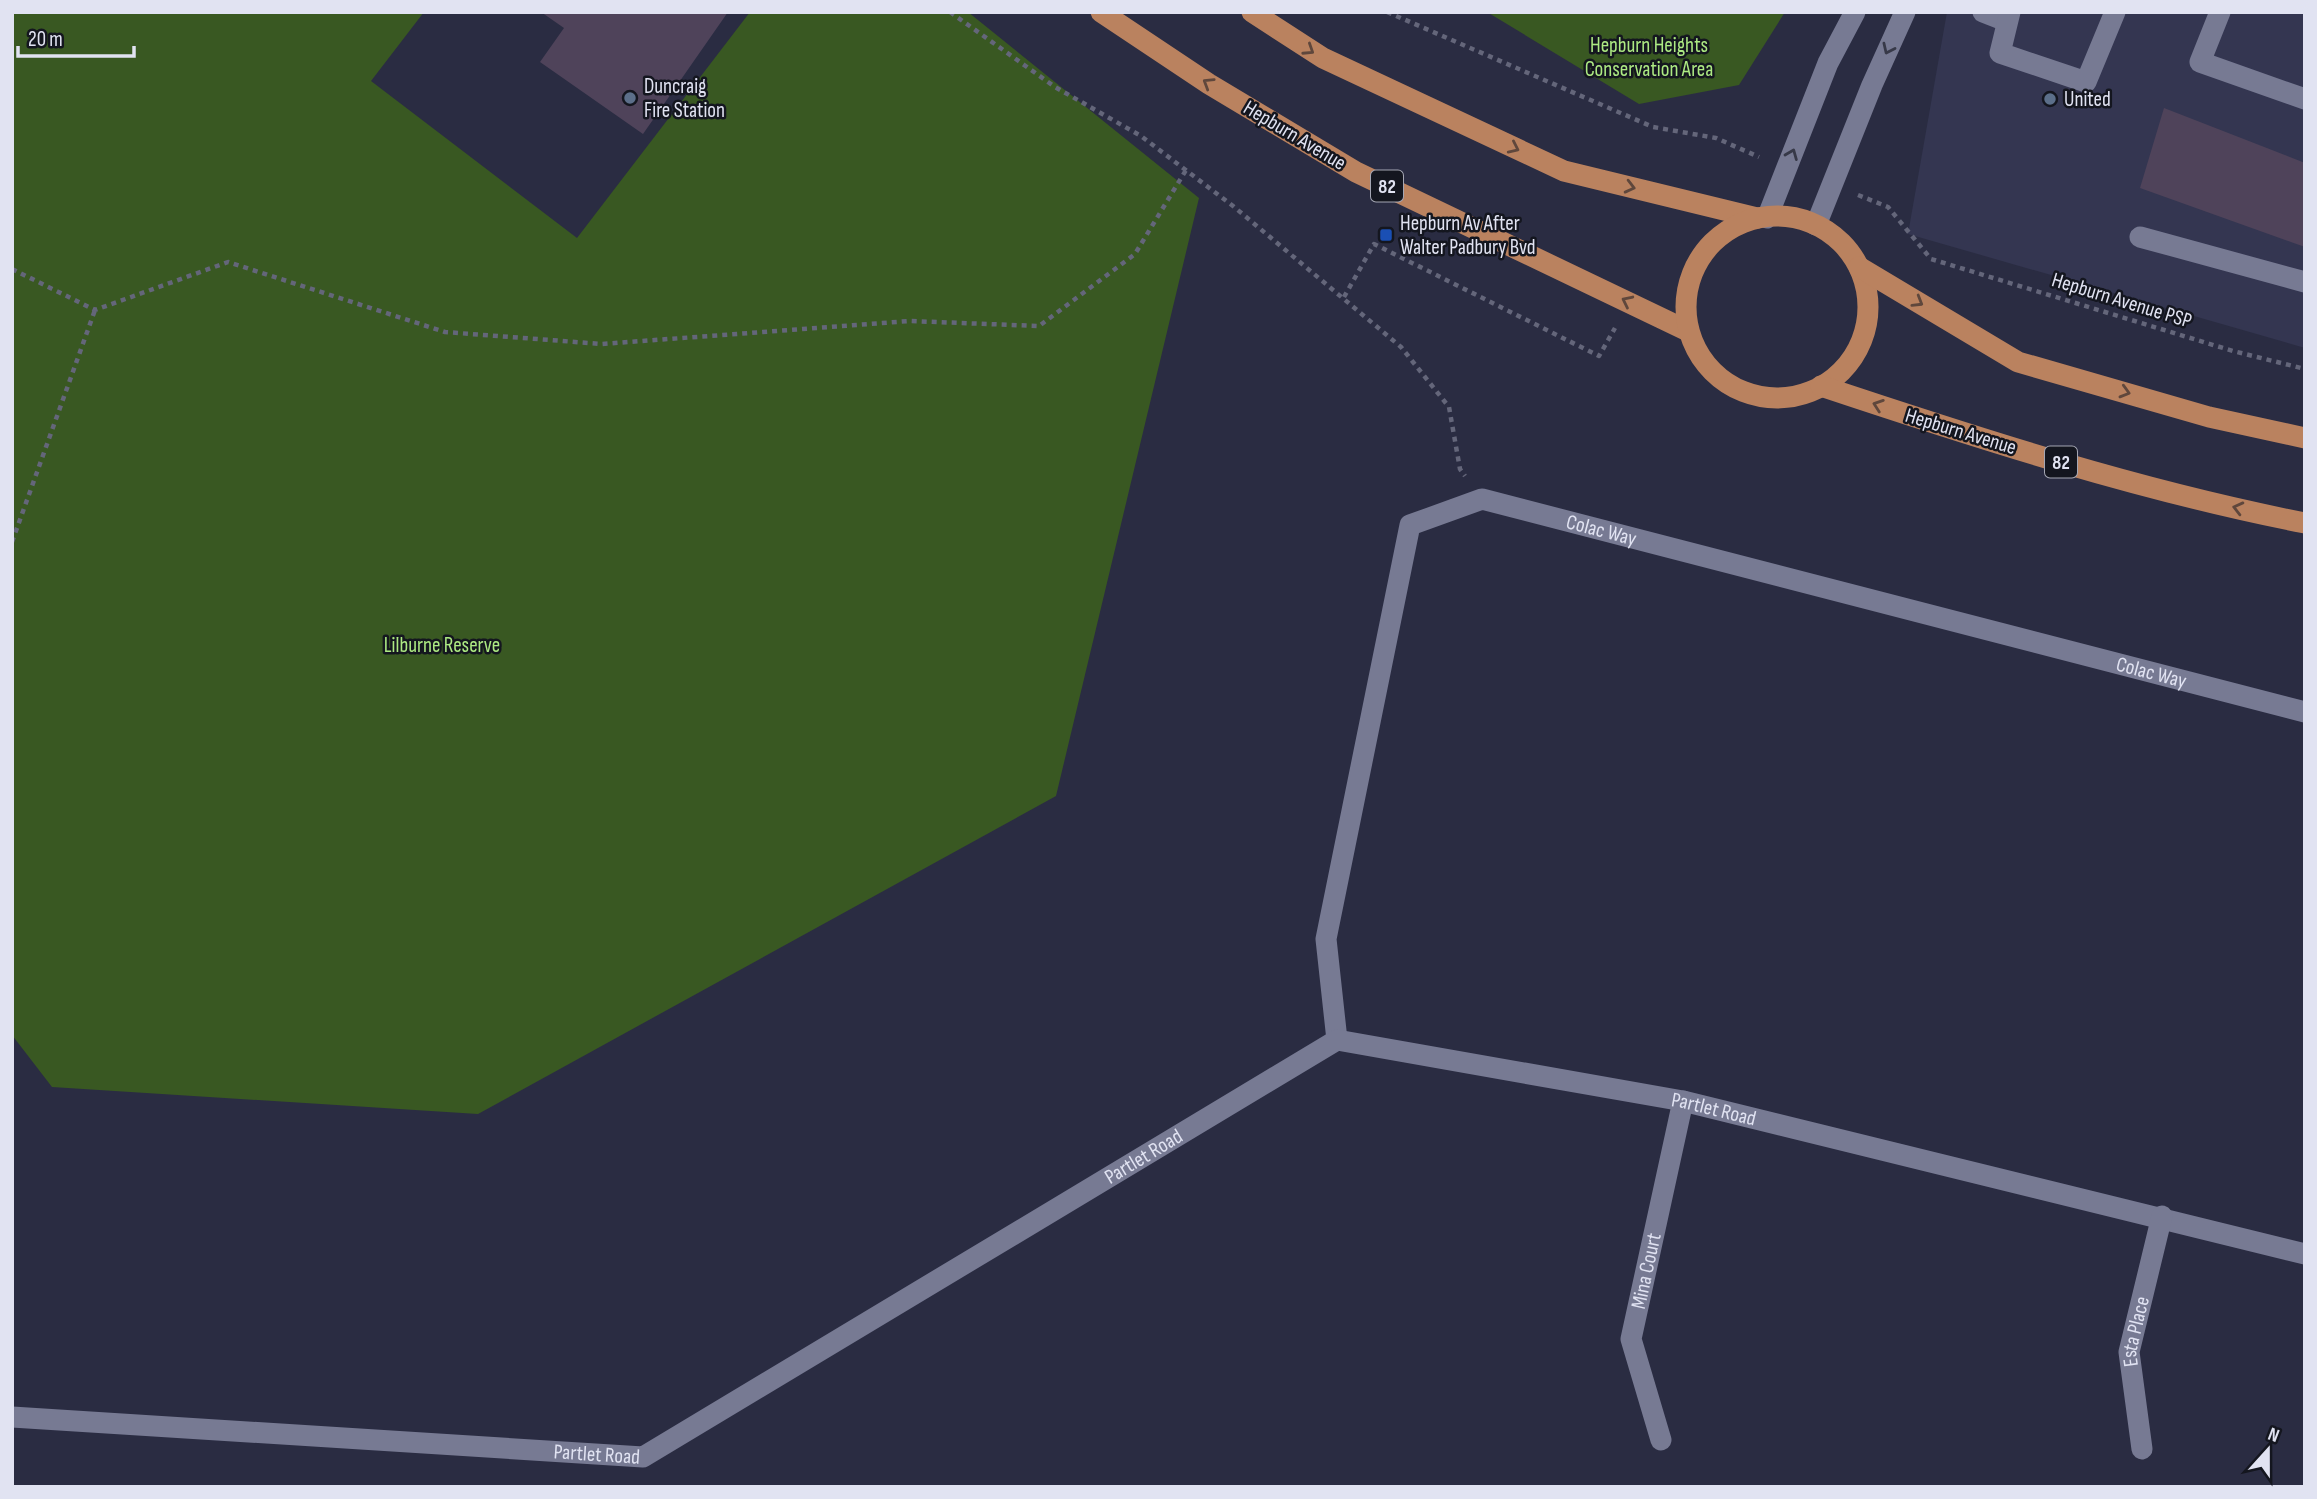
<svg xmlns="http://www.w3.org/2000/svg" width="2317" height="1499" viewBox="0 0 2317 1499" font-family="'Sofia Sans Condensed',sans-serif">
<rect width="100%" height="100%" fill="#2a2c42"/>
<path fill="#343651" d="M1947 12H2305V348L1908 234Z"/>
<g fill="#395822">
<path d="M12 12H424L371 81 577 238 750 12H968L1199 198 1056 796 478 1114 52 1087 12 1035Z"/>
<path d="M1487 12H1785L1739 85 1639 104Z"/>
</g>
<g fill="#4f435a">
<path d="M541 12H728L643 134 540 62 564 28Z"/>
<path d="M2164 108 2305 163V247L2140 188Z"/>
</g>
<g fill="none" stroke-linecap="round" stroke-linejoin="round">
<g stroke="#64667a" stroke-width="4.5" stroke-dasharray="5 5" stroke-linecap="butt">
<path d="M950 12 1055 87 1141 136 1233 206 1401 347 1449 407 1460 469 1465 476"/>
<path d="M1387 12 1653 127 1716 138 1759 157"/>
<path d="M1858 195 1888 207 1931 259 2233 351 2305 369"/>
<path d="M12 269 95 310 228 262 445 332 602 344 910 321 1039 326 1135 254 1186 170"/>
<path d="M1344 297 1374 244 1599 356 1615 328"/>
<path d="M12 542 95 310"/>
</g>
<g stroke="#777a93" stroke-width="21">
<path d="M1983 12 2006 21"/>
<path d="M2010 12 2000 53 2086 82 2115 12"/>
<path d="M2220 12 2200 62 2305 99"/>
<path d="M1767 218 1828 63 1855 12"/>
<path d="M1816 225 1872 85 1905 12"/>
<path d="M2140 237 2305 282"/>
<path id="s1" d="M1337 1040 1326 939 1410 525 1482 499 2305 712"/>
<path id="s2" d="M12 1417 643 1457 1337 1040 1683 1101 2305 1254"/>
<path id="s3" d="M1661 1440 1631 1339 1683 1101"/>
<path id="s4" d="M2142 1449 2129 1352 2162 1216"/>
</g>
<g stroke="#ba825f" stroke-width="21">
<path d="M1101 12 1209 84 1356 172 1688 331"/>
<path d="M1252 12 1323 58 1564 171 1757 218"/>
<circle cx="1777" cy="307" r="91"/>
<path d="M1859 267 2018 362 2209 417 2305 438"/>
<path d="M1821 386C1980 439 2141 491 2305 523"/>
</g>
</g>
<defs><path id="oneway-chevron" d="M-2-3.5L2.5 0L-2 3.5" fill="none" stroke-width="1.6" stroke-linecap="round" stroke-linejoin="round" transform="scale(1.75)"/></defs>
<g stroke="#373948">
<use href="#oneway-chevron" transform="translate(1888 49) rotate(115)"/>
<use href="#oneway-chevron" transform="translate(1792 154) rotate(-68)"/>
</g>
<g stroke="#5f473c">
<use href="#oneway-chevron" transform="translate(1309 50) rotate(33)"/>
<use href="#oneway-chevron" transform="translate(1208 83) rotate(-148)"/>
<use href="#oneway-chevron" transform="translate(1514 148) rotate(25)"/>
<use href="#oneway-chevron" transform="translate(1630 187) rotate(14)"/>
<use href="#oneway-chevron" transform="translate(1627 301) rotate(-154)"/>
<use href="#oneway-chevron" transform="translate(1918 302) rotate(31)"/>
<use href="#oneway-chevron" transform="translate(2125 392) rotate(16)"/>
<use href="#oneway-chevron" transform="translate(1878 405) rotate(-161)"/>
<use href="#oneway-chevron" transform="translate(2238 508) rotate(-166)"/>
</g>
<g fill="#5c6f8a" stroke="#14161f" stroke-width="2.5">
<circle cx="630" cy="98" r="7"/>
<circle cx="2050" cy="99" r="7"/>
</g>
<rect fill="#1a4fb4" stroke="#14161f" stroke-width="2.5" x="1379" y="228" width="14" height="14" rx="3.5"/>
<g text-anchor="middle" stroke-width="5" stroke-linejoin="round" paint-order="stroke">
<g fill="#14161f" stroke="#a4a6b3" stroke-width="2">
<rect x="1371" y="170.5" width="32" height="31" rx="5"/>
<rect x="2045" y="446.5" width="32" height="31" rx="5"/>
</g>
<g font-size="19" font-weight="bold" fill="#e1e3f2">
<text x="1387" y="193">82</text>
<text x="2061" y="469">82</text>
</g>
<g font-size="21" fill="#adea83" stroke="#14161f">
<text x="1649" y="52">Hepburn Heights<tspan x="1649" dy="24">Conservation Area</tspan></text>
<text x="442" y="652">Lilburne Reserve</text>
</g>
<g font-size="21" fill="#e1e3f2" stroke="#14161f" text-anchor="start">
<text x="644" y="93">Duncraig<tspan x="644" dy="24">Fire Station</tspan></text>
<text x="2064" y="106">United</text>
<text x="1400" y="230">Hepburn Av After<tspan x="1400" dy="24">Walter Padbury Bvd</tspan></text>
</g>
<g font-size="21" fill="#e1e3f2" stroke="#14161f">
<text transform="translate(1295 135) rotate(31)" y="7">Hepburn Avenue</text>
<text transform="translate(2122 300) rotate(17)" y="7">Hepburn Avenue PSP</text>
<text transform="translate(1961 431) rotate(17)" y="7">Hepburn Avenue</text>
<text dy="7" stroke="none"><textPath href="#s1" startOffset="724">Colac Way</textPath></text>
<text dy="7" stroke="none"><textPath href="#s1" startOffset="1292">Colac Way</textPath></text>
<text dy="7" stroke="none"><textPath href="#s2" startOffset="1825">Partlet Road</textPath></text>
<text dy="7" stroke="none"><textPath href="#s2" startOffset="1216">Partlet Road</textPath></text>
<text dy="7" stroke="none"><textPath href="#s3" startOffset="175">Mina Court</textPath></text>
<text dy="7" stroke="none"><textPath href="#s4" startOffset="119">Esta Place</textPath></text>
<text dy="7" stroke="none"><textPath href="#s2" startOffset="586">Partlet Road</textPath></text>
</g>
</g>
<rect width="2317" height="1499" fill="none" stroke="#e1e3f2" stroke-width="28"/>
<g transform="translate(2268 1450) rotate(21)" stroke="#14161f" stroke-width="5" paint-order="stroke">
<path d="M0-5L12 26L0 18L-12 26Z" fill="#e1e3f2"/>
<text y="-10" font-size="19" font-weight="bold" text-anchor="middle" fill="#e1e3f2">N</text>
</g>
<path d="M18 46v10h116v-10" fill="none" stroke="#e1e3f2" stroke-width="3.5"/>
<text x="28" y="46" font-size="21" fill="#e1e3f2" stroke="#14161f" stroke-width="5" paint-order="stroke">20 m</text>
</svg>
